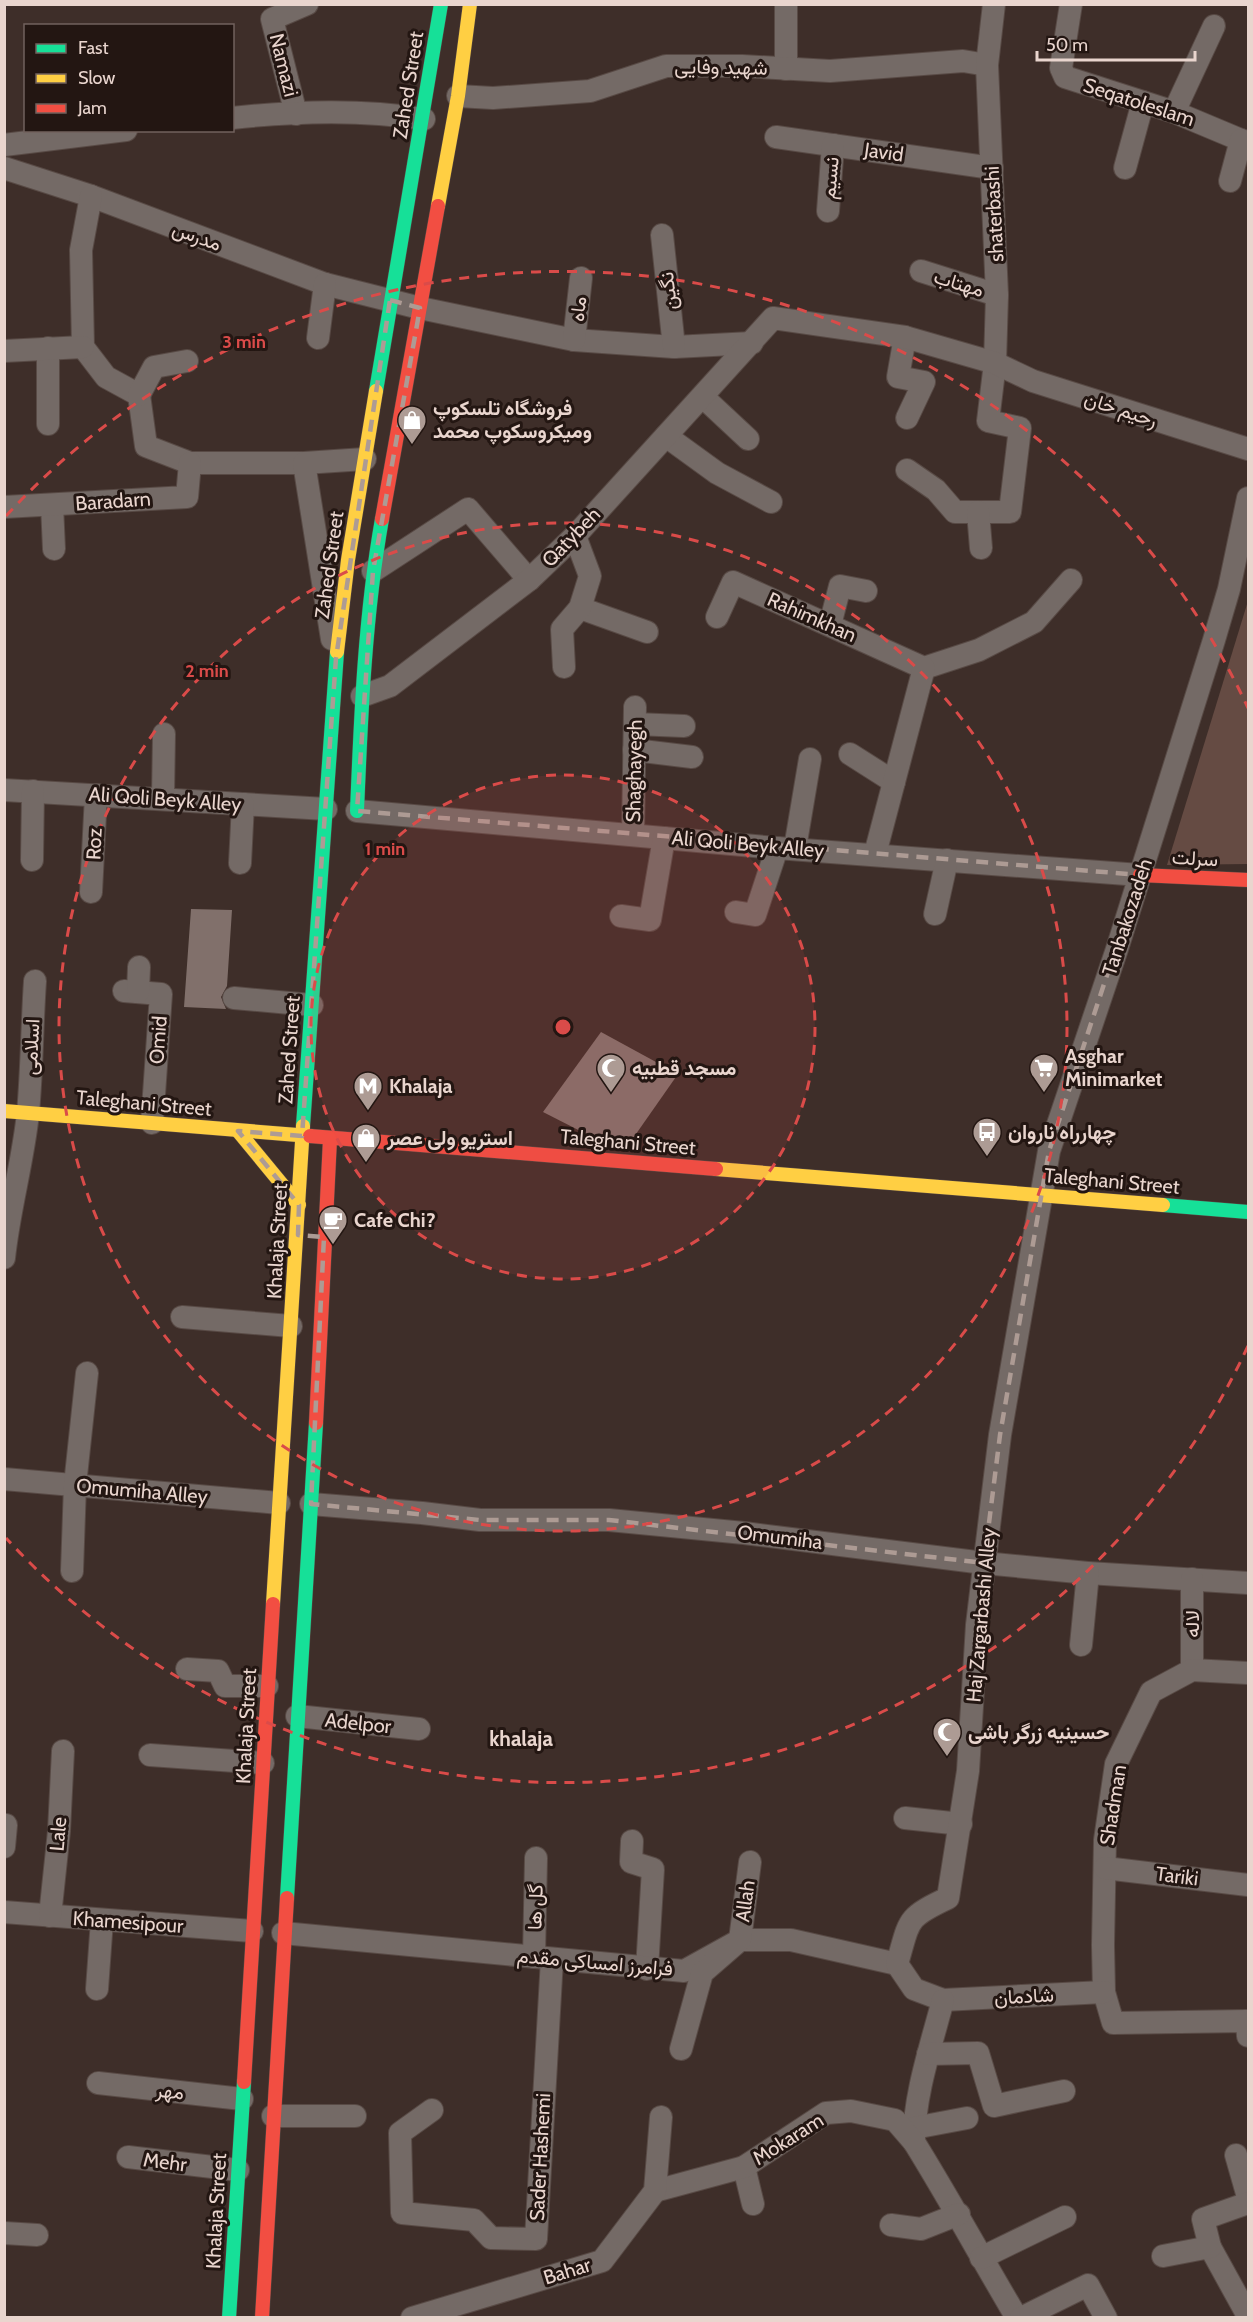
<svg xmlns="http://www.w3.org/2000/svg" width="1253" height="2322" viewBox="0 0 1253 2322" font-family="Cabin,Vazirmatn,sans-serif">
<rect width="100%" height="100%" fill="#3e2e29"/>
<path fill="#654b43" d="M1248 601V864L1167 865Z"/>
<g fill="#81706b">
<path d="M191 909 232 910 227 986 221 997 226 1009 184 1007Z"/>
<path d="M601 1032 678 1074 629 1144 594 1138 543 1112Z"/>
</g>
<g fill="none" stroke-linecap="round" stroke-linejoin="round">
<g stroke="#584a45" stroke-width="24">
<g id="street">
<path d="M1071 4 1061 68 1065 77 1174 112 1248 143"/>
<path d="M786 5V69"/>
<path d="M458 96 493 98 590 91 666 66H742L830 71 963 61 987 65"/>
<path d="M1174 112 1214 26"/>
<path d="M296 114 272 19 307 4"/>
<path d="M232 118C295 111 362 109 424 119"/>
<path d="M776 137 992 168"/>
<path d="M4 145 126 130"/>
<path d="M4 168 91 196 325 284 420 308 574 340 674 347 752 343"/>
<path d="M1125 168 1143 102"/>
<path d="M1230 181 1241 140"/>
<path d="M91 196 81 250 83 347 106 377 139 395 146 446 190 463H304"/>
<path d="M828 211 833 145"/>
<path d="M662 235 674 347"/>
<path d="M921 271 997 295"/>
<path d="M905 337 898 377 924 382 907 418"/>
<path d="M318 338 325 284"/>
<path d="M574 340 581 278"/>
<path d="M48 348V424"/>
<path d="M4 351 83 347"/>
<path d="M139 395 154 367 187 361"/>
<path d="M703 397 748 439"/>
<path d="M666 436 717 473 771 502"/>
<path d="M907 470 936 490 955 512H1010L1020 428 988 421 995 363 997 295 987 65 994 4"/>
<path d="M52 505 54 549"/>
<path d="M4 507 187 497 190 463"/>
<path d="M978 512 981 548"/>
<path d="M373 571 468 509 529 580"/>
<path d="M580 608 647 632"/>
<path d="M717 617 733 582 924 668 979 650 1034 622 1071 580"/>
<path d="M830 625 840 586 866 591"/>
<path d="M332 639 304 463 365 459"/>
<path d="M564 667 562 629 580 608 590 576 575 536"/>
<path d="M362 696 390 686 529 580 575 536 773 318 905 337 995 363 1033 381 1248 449"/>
<path d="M635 724 684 726"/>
<path d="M634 750 692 757"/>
<path d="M850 754 894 782"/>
<path d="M4 790 326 809"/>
<path d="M163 798 164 734"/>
<path d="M357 811 777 848 1140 875"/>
<path d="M633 835 635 707"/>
<path d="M795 848 810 759"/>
<path d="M875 854 924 668"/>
<path d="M32 860 33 791"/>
<path d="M240 863 243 804"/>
<path d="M91 892 96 795"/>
<path d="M736 912 755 915 777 848"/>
<path d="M935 914 947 860"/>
<path d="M621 916 650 920 664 838"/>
<path d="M124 991 161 994 152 1123"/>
<path d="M138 992 139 967"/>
<path d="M234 998 312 1005"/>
<path d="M4 1258C9 1209 23 1162 28 1113 32 1069 32 1025 35 981"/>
<path d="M182 1317 291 1326"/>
<path d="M4 1479 279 1503"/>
<path d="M311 1504 422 1513 480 1520H609L744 1533 984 1563 1088 1573 1248 1583"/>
<path d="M72 1571 75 1485 87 1373"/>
<path d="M1192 1579V1670"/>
<path d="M1081 1645 1088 1573"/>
<path d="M187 1669 218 1671 225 1686H267"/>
<path d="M1248 1673 1192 1670 1151 1692 1116 1764 1105 1840 1103 1945 1104 1992 1113 2023 1247 2021 1248 2036"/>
<path d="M297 1716 419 1729"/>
<path d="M150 1755 263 1763"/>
<path d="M905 1818 961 1824"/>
<path d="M632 1841 631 1862 653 1869 647 1969"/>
<path d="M4 1847 6 1825"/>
<path d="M1105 1868 1248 1885"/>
<path d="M4 1912 252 1931"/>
<path d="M50 1916 59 1831 63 1751"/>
<path d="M283 1933 684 1971 740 1940H791L897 1964"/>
<path d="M534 1957 536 1858"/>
<path d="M97 1989 102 1920"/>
<path d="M1104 1992 943 2000 914 1989 897 1964C910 1920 905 1918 948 1898L968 1771 977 1625 1000 1435 1049 1151 1117 949 1214 640 1229 589 1248 498"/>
<path d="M943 2000C931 2046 914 2095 914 2142 950 2200 982 2259 1017 2318"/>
<path d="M681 2049 702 1973 740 1940 750 1862"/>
<path d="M928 2054 978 2053 994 2106 1064 2091"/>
<path d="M98 2083 242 2099"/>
<path d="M432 2110 400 2133 402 2213 474 2220 491 2238 536 2239 552 1959"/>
<path d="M273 2116H355"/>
<path d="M914 2128 967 2118"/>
<path d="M1236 2155 1248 2197"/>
<path d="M128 2157 238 2170"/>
<path d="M744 2167 753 2204"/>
<path d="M655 2191 744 2167 826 2113 851 2111 895 2120 914 2142"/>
<path d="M891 2225 921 2229 959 2214"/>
<path d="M4 2233 37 2235"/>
<path d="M1210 2247 1248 2316"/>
<path d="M1163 2256 1210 2247 1203 2219 1248 2203"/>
<path d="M981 2258 1065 2217"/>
<path d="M412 2318 602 2261 655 2191 661 2117"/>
<path d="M1021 2318 1088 2285 1106 2318"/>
</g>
</g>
<g stroke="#584a45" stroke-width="15">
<g id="fast">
<path d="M376 391 441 4"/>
<path d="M357 811C361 713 365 615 382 519"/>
<path d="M303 1126 337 652"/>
<path d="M1163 1205 1248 1212"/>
<path d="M287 1898 316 1423"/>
<path d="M229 2318 244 2082"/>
</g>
</g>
<g stroke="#584a45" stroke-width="15">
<g id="slow">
<path d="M438 206 458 96 470 4"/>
<path d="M337 652 348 560 376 391"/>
<path d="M4 1111 310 1136"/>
<path d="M238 1131 299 1205"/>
<path d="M716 1169 1163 1205"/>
<path d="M273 1604 303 1126"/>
</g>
</g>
<g stroke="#584a45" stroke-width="15">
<g id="jam">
<path d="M382 519 438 206"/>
<path d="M1140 875 1248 880"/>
<path d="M310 1136 716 1169"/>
<path d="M316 1423 330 1139"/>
<path d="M244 2082 273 1604"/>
<path d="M262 2318 287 1898"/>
</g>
</g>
<use href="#street" stroke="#746a66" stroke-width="22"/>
<use href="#fast" stroke="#16e098" stroke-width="14"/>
<use href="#slow" stroke="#ffcf43" stroke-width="14"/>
<use href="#jam" stroke="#f24e42" stroke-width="14"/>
</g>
<path fill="none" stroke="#ad9b94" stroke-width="4.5" stroke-dasharray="12 8" stroke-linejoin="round" d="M390 300 420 308 373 571 357 811 1140 875 1049 1151 1000 1435 984 1563 609 1520H480L311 1504 324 1237 298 1235 299 1205 238 1131 302 1136 336 658Z"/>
<circle cx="563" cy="1027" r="252" fill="#da4b49" fill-opacity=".12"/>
<g fill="none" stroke="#da4b49" stroke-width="3" stroke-dasharray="10 8">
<circle cx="563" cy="1027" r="252"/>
<circle cx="563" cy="1027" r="504"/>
<path d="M1248 1346A756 756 0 0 1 6 1538M6 516A756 756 0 0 1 1248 708"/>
</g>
<defs>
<g id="shop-pin" transform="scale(1.5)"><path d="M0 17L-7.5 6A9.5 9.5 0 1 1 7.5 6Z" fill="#ad9b94" stroke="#231612"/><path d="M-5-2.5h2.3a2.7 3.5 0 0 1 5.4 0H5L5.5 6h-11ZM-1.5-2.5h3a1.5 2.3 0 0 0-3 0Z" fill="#fff"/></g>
<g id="mosque-pin" transform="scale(1.5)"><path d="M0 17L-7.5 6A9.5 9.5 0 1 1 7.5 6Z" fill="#ad9b94" stroke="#231612"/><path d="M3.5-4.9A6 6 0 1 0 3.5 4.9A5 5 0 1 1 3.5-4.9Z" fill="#fff"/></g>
<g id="supermarket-pin" transform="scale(1.5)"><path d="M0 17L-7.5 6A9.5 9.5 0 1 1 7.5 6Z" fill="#ad9b94" stroke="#231612"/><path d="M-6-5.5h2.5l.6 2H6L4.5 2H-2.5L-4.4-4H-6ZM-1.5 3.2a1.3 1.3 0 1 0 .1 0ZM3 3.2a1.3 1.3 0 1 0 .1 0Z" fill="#fff"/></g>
<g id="metro-pin" transform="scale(1.5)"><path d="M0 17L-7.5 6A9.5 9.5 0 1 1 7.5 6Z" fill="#ad9b94" stroke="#231612"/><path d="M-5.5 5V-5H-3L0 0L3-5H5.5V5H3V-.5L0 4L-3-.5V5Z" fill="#fff"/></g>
<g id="bus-pin" transform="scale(1.5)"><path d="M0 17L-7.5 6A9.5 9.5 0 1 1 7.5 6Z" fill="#ad9b94" stroke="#231612"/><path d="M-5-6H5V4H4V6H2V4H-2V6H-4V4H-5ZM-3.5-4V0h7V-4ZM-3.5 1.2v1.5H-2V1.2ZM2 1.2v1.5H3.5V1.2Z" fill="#fff"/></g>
<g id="cafe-pin" transform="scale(1.5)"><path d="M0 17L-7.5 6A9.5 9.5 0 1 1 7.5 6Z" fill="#ad9b94" stroke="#231612"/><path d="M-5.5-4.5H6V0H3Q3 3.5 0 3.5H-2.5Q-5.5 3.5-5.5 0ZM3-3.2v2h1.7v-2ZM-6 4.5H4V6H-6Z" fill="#fff"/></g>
</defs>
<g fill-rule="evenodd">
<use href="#shop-pin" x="412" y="420"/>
<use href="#mosque-pin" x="611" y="1068"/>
<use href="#supermarket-pin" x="1044" y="1068"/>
<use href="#metro-pin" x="368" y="1086"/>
<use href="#bus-pin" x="987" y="1132"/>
<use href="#shop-pin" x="366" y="1138"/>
<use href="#cafe-pin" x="333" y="1220"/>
<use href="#mosque-pin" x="947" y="1732"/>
</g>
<g text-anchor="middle" stroke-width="6" stroke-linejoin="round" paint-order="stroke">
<g font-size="20" fill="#e9d5ce" stroke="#231612">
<text transform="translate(284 65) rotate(76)" y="7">Namazi</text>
<text transform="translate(721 67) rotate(1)" y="7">شهید وفایی</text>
<text transform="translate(408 85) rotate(-81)" y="7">Zahed Street</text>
<text transform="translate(1139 102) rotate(18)" y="7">Seqatoleslam</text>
<text transform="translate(884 152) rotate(8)" y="7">Javid</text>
<text transform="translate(830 178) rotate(-85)" y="7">نسیم</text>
<text transform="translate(994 214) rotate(-93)" y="7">shaterbashi</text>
<text transform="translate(197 236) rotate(20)" y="7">مدرس</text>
<text transform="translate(959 283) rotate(17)" y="7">مهتاب</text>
<text transform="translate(668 291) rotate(-96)" y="7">نگین</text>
<text transform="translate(578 309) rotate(-84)" y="7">ماه</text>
<text transform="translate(1121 409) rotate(18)" y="7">رحیم خان</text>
<text transform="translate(113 501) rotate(-4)" y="7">Baradarn</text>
<text transform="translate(571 537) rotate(-46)" y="7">Qatybeh</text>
<text transform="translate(329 565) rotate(-82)" y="7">Zahed Street</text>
<text transform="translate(812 617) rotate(24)" y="7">Rahimkhan</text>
<text transform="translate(634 771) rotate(-89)" y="7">Shaghayegh</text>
<text transform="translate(165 799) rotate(4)" y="7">Ali Qoli Beyk Alley</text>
<text transform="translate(94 844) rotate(-87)" y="7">Roz</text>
<text transform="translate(748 844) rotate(5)" y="7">Ali Qoli Beyk Alley</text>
<text transform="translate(1195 858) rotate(3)" y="7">سرلت</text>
<text transform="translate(1127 917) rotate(-72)" y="7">Tanbakozadeh</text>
<text transform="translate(158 1040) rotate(-86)" y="7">Omid</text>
<text transform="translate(31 1047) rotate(-87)" y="7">اسلامی</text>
<text transform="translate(289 1050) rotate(-86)" y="7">Zahed Street</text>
<text transform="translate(144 1103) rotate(5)" y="7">Taleghani Street</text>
<text transform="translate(628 1142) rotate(5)" y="7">Taleghani Street</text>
<text transform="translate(1112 1181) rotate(5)" y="7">Taleghani Street</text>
<text transform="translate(277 1241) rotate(-87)" y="7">Khalaja Street</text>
<text transform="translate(142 1491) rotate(5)" y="7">Omumiha Alley</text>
<text transform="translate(780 1537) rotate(7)" y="7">Omumiha</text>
<text transform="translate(981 1615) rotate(-85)" y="7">Haj Zargarbashi Alley</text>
<text transform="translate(1192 1624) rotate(-90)" y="7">لاله</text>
<text transform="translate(358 1723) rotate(6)" y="7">Adelpor</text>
<text transform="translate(246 1726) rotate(-87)" y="7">Khalaja Street</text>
<text transform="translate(1113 1805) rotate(-81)" y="7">Shadman</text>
<text transform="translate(58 1834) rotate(-85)" y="7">Lale</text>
<text transform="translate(1177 1876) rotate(7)" y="7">Tariki</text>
<text transform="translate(745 1901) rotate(-82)" y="7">Allah</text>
<text transform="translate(535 1907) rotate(-88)" y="7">گل ها</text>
<text transform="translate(128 1922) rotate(4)" y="7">Khamesipour</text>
<text transform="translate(595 1962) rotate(5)" y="7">فرامرز امساکی مقدم</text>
<text transform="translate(1024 1996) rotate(-3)" y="7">شادمان</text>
<text transform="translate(170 2091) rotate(6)" y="7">مهر</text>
<text transform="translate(788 2139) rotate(-32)" y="7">Mokaram</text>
<text transform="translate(540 2157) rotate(-87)" y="7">Sader Hashemi</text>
<text transform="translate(165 2162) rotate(7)" y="7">Mehr</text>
<text transform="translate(216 2211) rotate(-87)" y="7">Khalaja Street</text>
<text transform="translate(567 2271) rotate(-17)" y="7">Bahar</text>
</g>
<g font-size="20" font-weight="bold" fill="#e9d5ce" stroke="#231612" text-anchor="start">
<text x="433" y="415">فروشگاه تلسکوپ<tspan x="433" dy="23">ومیکروسکوپ محمد</tspan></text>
<text x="1065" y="1063">Asghar<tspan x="1065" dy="23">Minimarket</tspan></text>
<text x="632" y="1075">مسجد قطبیه</text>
<text x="389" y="1093">Khalaja</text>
<text x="1008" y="1139">چهارراه ناروان</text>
<text x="387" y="1145">استریو ولی عصر</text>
<text x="354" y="1227">Cafe Chi?</text>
<text x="968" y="1739">حسینیه زرگر باشی</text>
</g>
<g font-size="21" font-weight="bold" fill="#e9d5ce" stroke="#231612">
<text x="521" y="1746">khalaja</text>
</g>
</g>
<circle cx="563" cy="1027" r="9" fill="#da4b49" stroke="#231612" stroke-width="3"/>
<g font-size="18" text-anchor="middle" font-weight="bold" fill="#da4b49" stroke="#231612" stroke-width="6" stroke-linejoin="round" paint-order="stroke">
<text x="244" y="348">3 min</text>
<text x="207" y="677">2 min</text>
<text x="385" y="855">1 min</text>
</g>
<rect width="1253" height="2322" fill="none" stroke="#e9d5ce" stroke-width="12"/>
<rect x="24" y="24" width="210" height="108" fill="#231612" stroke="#72625d" stroke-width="1.5"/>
<rect x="36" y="44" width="30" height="9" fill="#16e098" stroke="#72625d" stroke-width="1.5"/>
<text x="78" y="54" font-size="18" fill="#e9d5ce">Fast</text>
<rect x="36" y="74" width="30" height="9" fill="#ffcf43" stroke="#72625d" stroke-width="1.5"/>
<text x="78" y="84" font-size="18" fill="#e9d5ce">Slow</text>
<rect x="36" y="104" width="30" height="9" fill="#f24e42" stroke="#72625d" stroke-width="1.5"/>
<text x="78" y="114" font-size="18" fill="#e9d5ce">Jam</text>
<path d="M1037 51v9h158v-9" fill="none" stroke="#e9d5ce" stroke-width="3"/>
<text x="1046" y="51" font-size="18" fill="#e9d5ce" stroke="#231612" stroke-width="4.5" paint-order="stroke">50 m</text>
</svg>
